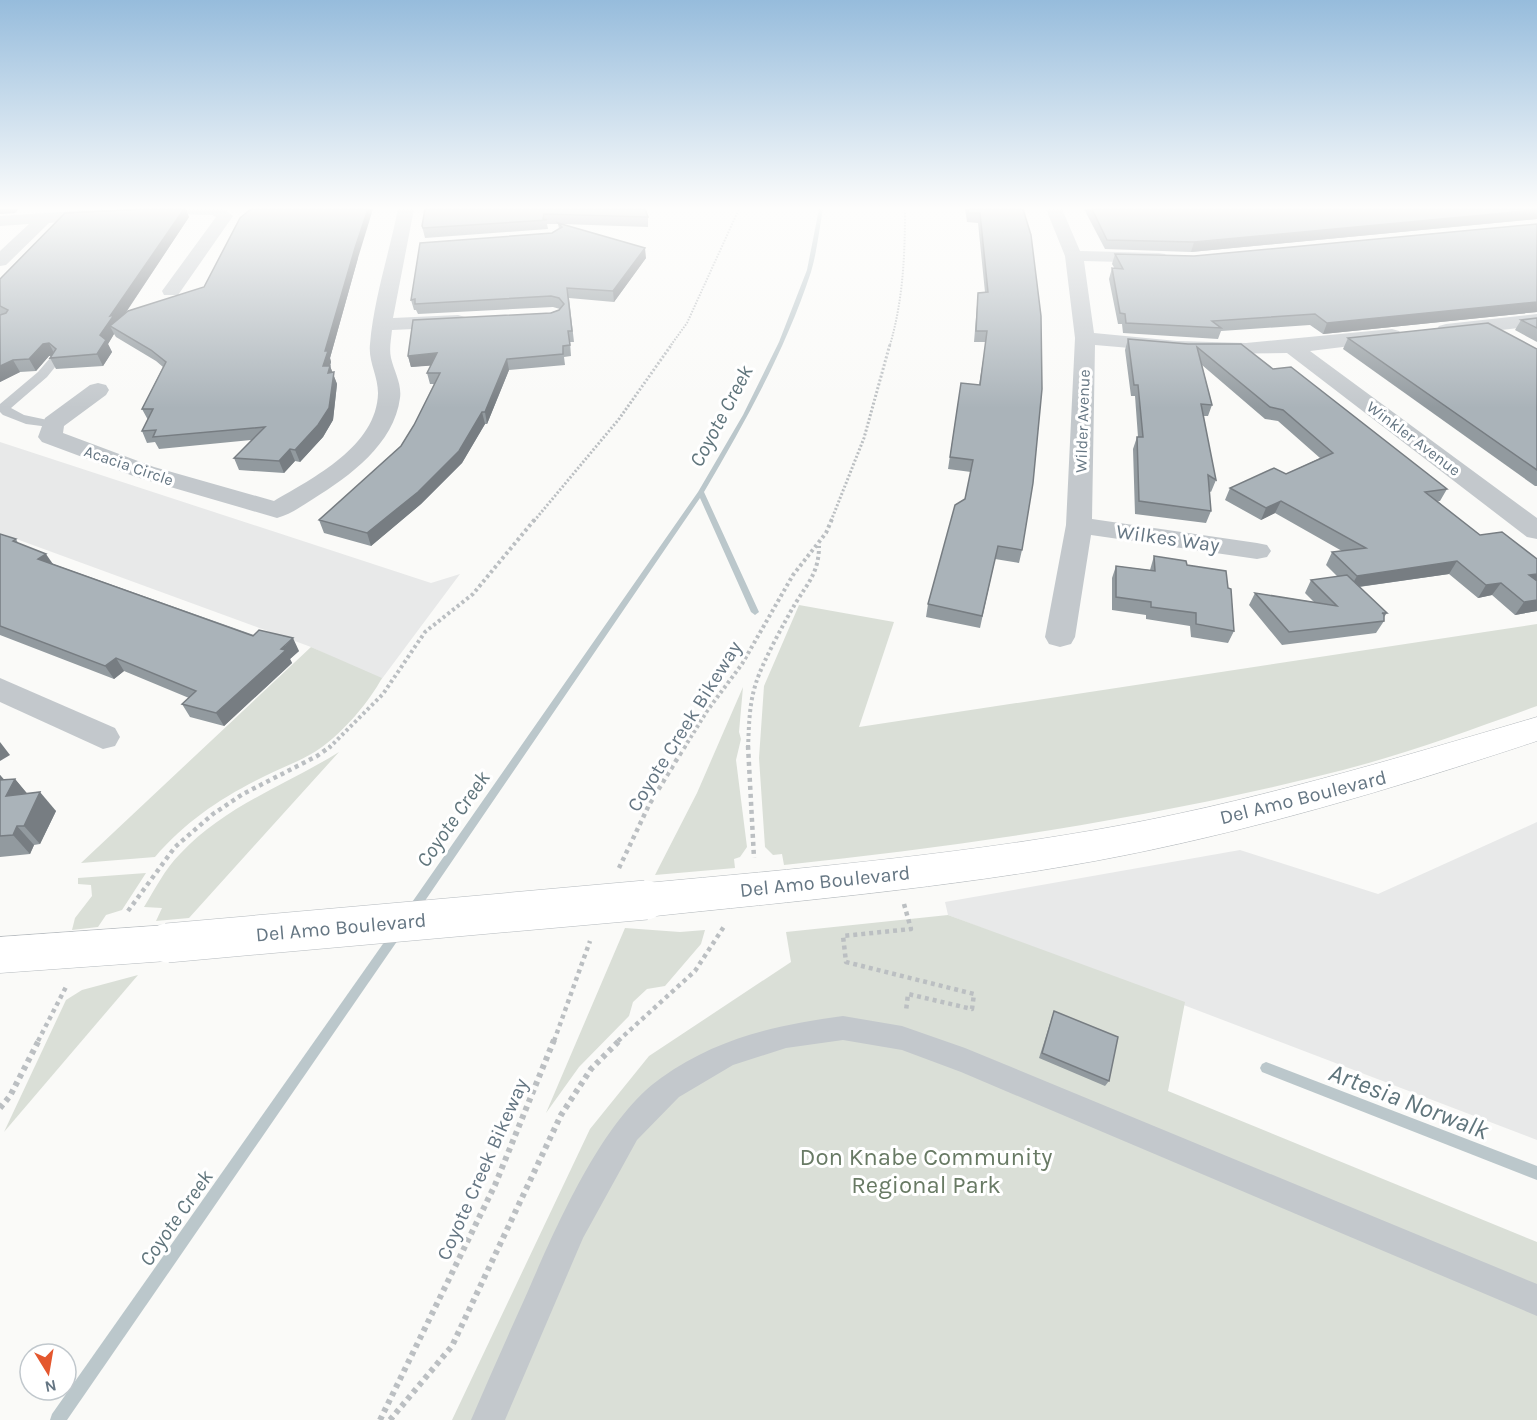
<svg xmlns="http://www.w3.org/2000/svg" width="1537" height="1420" viewBox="0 0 1537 1420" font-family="Karla,sans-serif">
<rect width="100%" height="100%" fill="#fafaf8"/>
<g fill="#e8e9e9">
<path d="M0 442 431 583 460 574 381 680 311 647 0 533Z"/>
<path d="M1537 822V1140L948 915 945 902 1240 850 1378 894Z"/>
</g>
<g fill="#dadfd7">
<path d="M799 605 894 622 859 727 1537 624V706C1473 729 1409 753 1343 770 1160 817 972 845 784 865L782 854 773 855 765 847 759 758 764 686Z"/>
<path d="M311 647 382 678C369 702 345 730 322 747 306 759 283 767 265 776 222 797 186 821 155 857L81 863Z"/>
<path d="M743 687 739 732 741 739 736 760 747 847 740 857 734 859 735 868 655 875 697 793Z"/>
<path d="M339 752 189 918 156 921 162 908 144 907C155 889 165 869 180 854 225 806 284 786 339 752Z"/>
<path d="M146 873 122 910 106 915 98 927 72 930 75 918 92 896 91 885 78 884V878Z"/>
<path d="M948 915 1185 1002 1168 1091 1537 1242V1420H452L590 1129 649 1056 791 962 786 932Z"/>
<path d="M625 928 680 932 705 930 701 944 665 986 647 989 633 1002 629 1016 579 1067 546 1113Z"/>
<path d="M138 975 4 1132 66 1000 82 990Z"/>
</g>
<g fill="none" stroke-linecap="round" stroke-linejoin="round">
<g fill="#bbc7cb" fill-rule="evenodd">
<path d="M819 209H823C819 230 817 252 811 272 785 351 746 420 704 492L759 612 755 615 751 612 700 498 416 914 412 916 408 914 407 911 408 908 698 492 743 415 779 342 807 270Z"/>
<path d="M396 929 400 931 402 934 400 937 67 1420H50L52 1414 392 931Z"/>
<path d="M1266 1062 1537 1166V1180L1262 1072 1260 1068 1262 1064Z"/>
</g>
<g stroke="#b5babe" stroke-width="1">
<g id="primary">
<path d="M1537 717V741C1392 789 1246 833 1095 861 947 888 796 901 646 917L632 912 626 900 632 888 646 883C796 869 946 856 1095 830 1245 804 1391 760 1537 717Z"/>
<path d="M167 925 181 930 187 943 181 956 167 961 0 973V937Z"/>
</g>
</g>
<g stroke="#bbbfc2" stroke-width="2" stroke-dasharray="1.5 1.5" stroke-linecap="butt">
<path d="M671 345 687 323 739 209"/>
<path d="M890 345C903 300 905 256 905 209"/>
</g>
<g stroke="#bbbfc2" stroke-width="3" stroke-dasharray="2 2" stroke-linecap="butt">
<path d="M534 521 619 419 672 344"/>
<path d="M831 521 864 438 890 344"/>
</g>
<g stroke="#bbbfc2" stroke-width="4" stroke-dasharray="3 3" stroke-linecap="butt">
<path d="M329 748 383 694 425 632 473 594 535 519"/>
<path d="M684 748 707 711 742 664 793 575 826 533 832 519"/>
<path d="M748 748C749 726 749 704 756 683 762 663 784 623 795 604 808 583 819 572 819 546"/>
</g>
<g stroke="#bbbfc2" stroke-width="4.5" stroke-dasharray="4 4" stroke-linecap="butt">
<path d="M748 746 754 858"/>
<path d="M619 868 649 805 685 746"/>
<path d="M904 904 911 929 843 936 846 962 974 994 972 1009 908 994 906 1011"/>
<path d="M128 911 175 847 213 814 243 794 317 756 331 746"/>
<path d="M38 1041 67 985"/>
<path d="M554 1041 590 941"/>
<path d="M618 1041 695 971 725 925"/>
</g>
<g stroke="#bbbfc2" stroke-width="6" stroke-dasharray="4.5 4.5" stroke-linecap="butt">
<path d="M0 1108 10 1096 39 1040"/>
<path d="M380 1420 495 1185 554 1040"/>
<path d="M390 1420 452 1346 561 1115 591 1069 620 1040"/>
</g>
<g fill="#c3c8cc" fill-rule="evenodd">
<path d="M54 357 60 361 47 377 11 408 24 415 57 422 59 425 57 428 26 424 3 415 0 412V404L38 372 50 358Z"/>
<path d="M843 1016 902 1026 965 1048 1537 1284V1316L961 1072 902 1050 843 1040 786 1048 733 1065 679 1097 637 1140 583 1238 505 1420H471C488 1380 506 1340 524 1300 554 1232 600 1121 661 1078 717 1038 776 1025 843 1016Z"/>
</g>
<g fill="#c3c8cc" fill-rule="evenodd">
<path d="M104 209 110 211 112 214 110 217 49 223 6 265 0 266V251L29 224 0 226V216Z"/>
<path d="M164 209H224L233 216 178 295H164L162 291 216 217 212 215 172 214Z"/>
<path d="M398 209H414L393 318 458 315 465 317 468 321 465 325 458 327 392 330C391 340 389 349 391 358 394 371 402 384 400 398 394 444 350 476 313 499 302 506 291 514 277 518L136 477 42 442 38 437 45 418 90 385 98 383 106 385 109 390 106 395 64 426 63 433 154 467 274 501C313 478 377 446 378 393 378 376 368 361 370 344 374 298 389 254 398 209Z"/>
<path d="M1046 209H1062L1080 251 1159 253 1165 254 1168 258 1165 262 1159 263 1084 261 1094 333 1177 341 1246 343 1392 329 1399 331 1402 335 1399 339 1392 341 1310 351 1537 518V539L1527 537 1287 353 1200 354 1095 345 1092 519 1257 543 1267 545 1271 551 1267 557 1257 559 1091 535 1075 637 1071 644 1060 647 1049 644 1045 637 1066 525 1075 338 1065 256Z"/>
<path d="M1537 314V326L1446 336 1439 334 1436 330 1439 326 1446 324Z"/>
<path d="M0 678 115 728 120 737 115 746 103 749 0 702Z"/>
</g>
<use href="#primary" fill="#fff" fill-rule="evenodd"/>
<g stroke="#b5babe" stroke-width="40" stroke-linecap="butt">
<path id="primary-bridge" d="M167 943 646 900"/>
</g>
<use href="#primary-bridge" stroke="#fff" stroke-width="39"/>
</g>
<g fill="#929a9f">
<path d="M425 209 648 217V227L563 224 646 258 614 302 569 298 574 342H570L571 356 564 357 565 365 509 370 487 424H485L462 463 421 504 371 546 324 533 319 520 401 446 414 425 434 384H430L427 373 431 365 411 367 408 356 559 310 560 309 553 307 418 314 416 310H414L411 300 552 233 559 229 558 224H547L548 229 425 238 422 226Z"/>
<path d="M965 209H1023L1022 550 1019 563 995 559 980 628 926 617 928 604 965 499 971 472 948 469 961 383 979 385 986 342H974L978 293 985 292 978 223 967 222Z"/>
<path d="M1084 209H1537V219L1191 252 1105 249Z"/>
<path d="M189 217 125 314 358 258 330 358 331 362 330 366 337 384 333 420 323 437 300 462 295 461 284 473 239 470 234 458 251 440 159 449 155 442 147 443 142 431 148 420 142 409 163 367 156 361 116 337 114 334 108 344 112 352 103 366 56 369 50 358 51 356H49L36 371 20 372 0 382V279Z"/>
<path d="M1537 224V312L1323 334 1310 325 1221 331 1218 339 1123 333 1122 324H1118L1109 279 1112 268 1115 269 1112 264 1115 254 1194 256Z"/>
<path d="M1537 318V342L1515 330 1521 320Z"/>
<path d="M1348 338 1537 349V486H1535L1343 349Z"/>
<path d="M1128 339 1188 344 1273 369 1447 489 1440 501H1438L1537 600V611L1515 615 1492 595 1478 598 1449 574 1359 587 1387 613 1384 617V621L1376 633 1282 645 1249 605 1255 593 1314 602 1305 593 1311 580 1338 577 1326 565 1332 552 1342 551 1275 513 1261 520 1225 500 1230 488 1286 474 1320 458 1278 421 1265 419 1202 365 1212 405 1208 416H1203L1216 480 1211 492 1209 491 1211 511 1206 523 1135 514 1133 449 1137 437H1138L1135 396H1131L1125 350Z"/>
<path d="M0 534 16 539 18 543 53 564 299 651 290 659 292 663 224 726 190 717 182 704 189 698 124 671 114 679 0 635Z"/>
<path d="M1154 556 1187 565 1228 588 1234 631 1228 643 1191 637 1190 626 1146 619V615L1112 610V578L1116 566 1150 570Z"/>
<path d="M0 775 4 780 15 779 27 794 56 811 40 844 34 845 30 854 0 857Z"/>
<path d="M1054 1011 1109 1081 1105 1086 1039 1058Z"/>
</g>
<g fill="#777d82">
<path d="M0 209H19L15 213 0 214Z"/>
<path d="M184 209H186L189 217 118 324 110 326 114 334 108 344 112 352 103 366 97 354 100 335 110 316Z"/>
<path d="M368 209H373L358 258 330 358 331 362 327 377 323 366 325 351 355 248Z"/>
<path d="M1537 210V219L1191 252 1194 242Z"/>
<path d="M645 248 646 258 614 302 613 291Z"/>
<path d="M1537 302V312L1323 334 1327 323Z"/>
<path d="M49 343 55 355 49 356 36 371 29 359 43 344Z"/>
<path d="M437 353 440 365 411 367 408 356Z"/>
<path d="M507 359 509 370 487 424 485 412Z"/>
<path d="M13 360 20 372 0 382V366Z"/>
<path d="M330 366 337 384 333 420 323 437 300 462 295 450 328 373Z"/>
<path d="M482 412 485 424 462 463 421 504 371 546 367 533Z"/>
<path d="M290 449 295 461 284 473 279 461Z"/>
<path d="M1281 501 1275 513 1261 520 1266 508Z"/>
<path d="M46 554 55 567 38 559Z"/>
<path d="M1457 561 1449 574 1350 588 1357 576Z"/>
<path d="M1537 574V585L1529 575Z"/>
<path d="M1501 583 1492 595 1478 598 1486 585Z"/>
<path d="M1537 600V611L1515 615 1524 602Z"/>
<path d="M293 638 299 651 290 659 292 663 224 726 216 713Z"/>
<path d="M116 658 124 671 114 679 105 666Z"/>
<path d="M0 742 10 755 0 761Z"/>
<path d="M0 775 11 787 15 779 31 798 6 796 0 786Z"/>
<path d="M40 792 56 811 40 844 24 826Z"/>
<path d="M17 826 34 845 30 854 13 835Z"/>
</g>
<g fill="#aab3b9" stroke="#777d82" stroke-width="1.5">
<path d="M144 209H184L110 316 114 315 100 335 106 340 97 354 50 358 56 349 49 343 43 344 29 359 13 360 0 366V315L6 313 8 310 0 306V279L65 213Z"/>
<path d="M251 209H368L355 248 325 351H328L323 366H330L328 373 334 372 329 408 318 425 295 450 290 449 279 461 234 458 265 427 153 437 156 430 142 431 153 409H142L166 362 151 350 110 326 128 311 204 287 240 218Z"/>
<path d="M425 209H645L648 217 544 214 543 219 547 220 423 228 422 226Z"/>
<path d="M968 209H1023L1031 235 1041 316 1042 389 1033 483 1022 550 998 546 982 616 928 604 955 505 965 499 973 460 950 457 961 383 980 385 987 331H976L978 293 988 292 980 213H968Z"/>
<path d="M1092 209H1537V210L1194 242 1107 240Z"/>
<path d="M558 223 645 248 613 291 567 288 572 331H568L570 345 563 346V354L507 359 485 412H482L459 451 418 492 367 533 319 520 401 446 414 425 440 373H427L437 353 408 356 413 320 551 313 559 310 564 304 559 298 551 296 415 304V299L411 300 420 243 552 233 562 227Z"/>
<path d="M1537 224V302L1327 323 1315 314 1212 321 1221 328 1126 323 1125 314 1120 313 1112 268 1123 269 1115 254 1194 256Z"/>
<path d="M1537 318V328L1521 320Z"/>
<path d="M1488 323 1537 349V470L1348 338Z"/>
<path d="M1128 339 1188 344H1241L1273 369 1291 367 1447 489 1425 492 1480 535 1502 532 1537 559V574L1529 575 1537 581V600L1524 602 1501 583 1486 585 1457 561 1357 576 1332 552 1366 548 1281 501 1266 508 1230 488 1274 468 1286 474 1333 453 1283 410 1270 407 1197 347 1212 405 1201 404 1216 480 1208 475 1211 511 1139 501 1137 437H1143L1138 385H1134Z"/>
<path d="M0 534 16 539 13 541 46 554 38 559 253 636 259 630 293 638 281 649 286 650 216 713 182 704 196 691 116 658 105 666 0 626Z"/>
<path d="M1154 556 1186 561 1187 565 1226 571 1228 588 1231 589 1234 631 1196 624V613L1151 607V602L1116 597V566L1155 571Z"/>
<path d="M1347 575 1387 613H1382L1384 614V621L1289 632 1255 593 1337 606 1311 580Z"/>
<path d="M15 779 6 796 40 792 24 826H17L13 835 0 836V780Z"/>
<path d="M1054 1011 1118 1037 1109 1081 1042 1053Z"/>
</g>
<linearGradient id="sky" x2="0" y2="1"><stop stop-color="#96bcdc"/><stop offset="0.51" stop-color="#fdfdfc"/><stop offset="1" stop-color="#fdfdfc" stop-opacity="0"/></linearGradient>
<rect width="1537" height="408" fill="url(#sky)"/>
<g text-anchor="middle" stroke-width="6" stroke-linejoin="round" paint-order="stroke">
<g font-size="16" fill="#657683" stroke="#fff">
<text transform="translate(1082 421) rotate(-88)" y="6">Wilder Avenue</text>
<text transform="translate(1414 438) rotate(37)" y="6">Winkler Avenue</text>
<text transform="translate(129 465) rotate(19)" y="6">Acacia Circle</text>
</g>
<g font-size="20" fill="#657683" stroke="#fff">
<text transform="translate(1168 538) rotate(8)" y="7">Wilkes Way</text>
<text transform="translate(684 726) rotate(-58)" y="7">Coyote Creek Bikeway</text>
<text transform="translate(1303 797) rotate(-14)" y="7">Del Amo Boulevard</text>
<text transform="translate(825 881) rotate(-6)" y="7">Del Amo Boulevard</text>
<text transform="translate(341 927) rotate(-5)" y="7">Del Amo Boulevard</text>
<text transform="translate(482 1169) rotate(-66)" y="7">Coyote Creek Bikeway</text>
</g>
<g font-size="21" font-style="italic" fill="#60757c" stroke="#fff">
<text transform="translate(721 416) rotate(-62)" y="7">Coyote Creek</text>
<text transform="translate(453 819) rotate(-55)" y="7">Coyote Creek</text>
<text transform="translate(176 1218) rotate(-55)" y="7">Coyote Creek</text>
</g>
<g font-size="24" fill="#687a64" stroke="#fff">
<text x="926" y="1165">Don Knabe Community<tspan x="926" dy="28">Regional Park</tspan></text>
</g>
<g font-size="26" font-style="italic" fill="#60757c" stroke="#fff">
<text transform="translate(1409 1101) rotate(21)" y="9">Artesia Norwalk</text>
</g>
</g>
<g transform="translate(48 1372) rotate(169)"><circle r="28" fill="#ffffff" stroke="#c1c8cd" stroke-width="1.5"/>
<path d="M0-4.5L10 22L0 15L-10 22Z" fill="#e4572e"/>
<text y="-9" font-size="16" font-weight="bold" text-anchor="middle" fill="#657683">N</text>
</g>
</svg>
